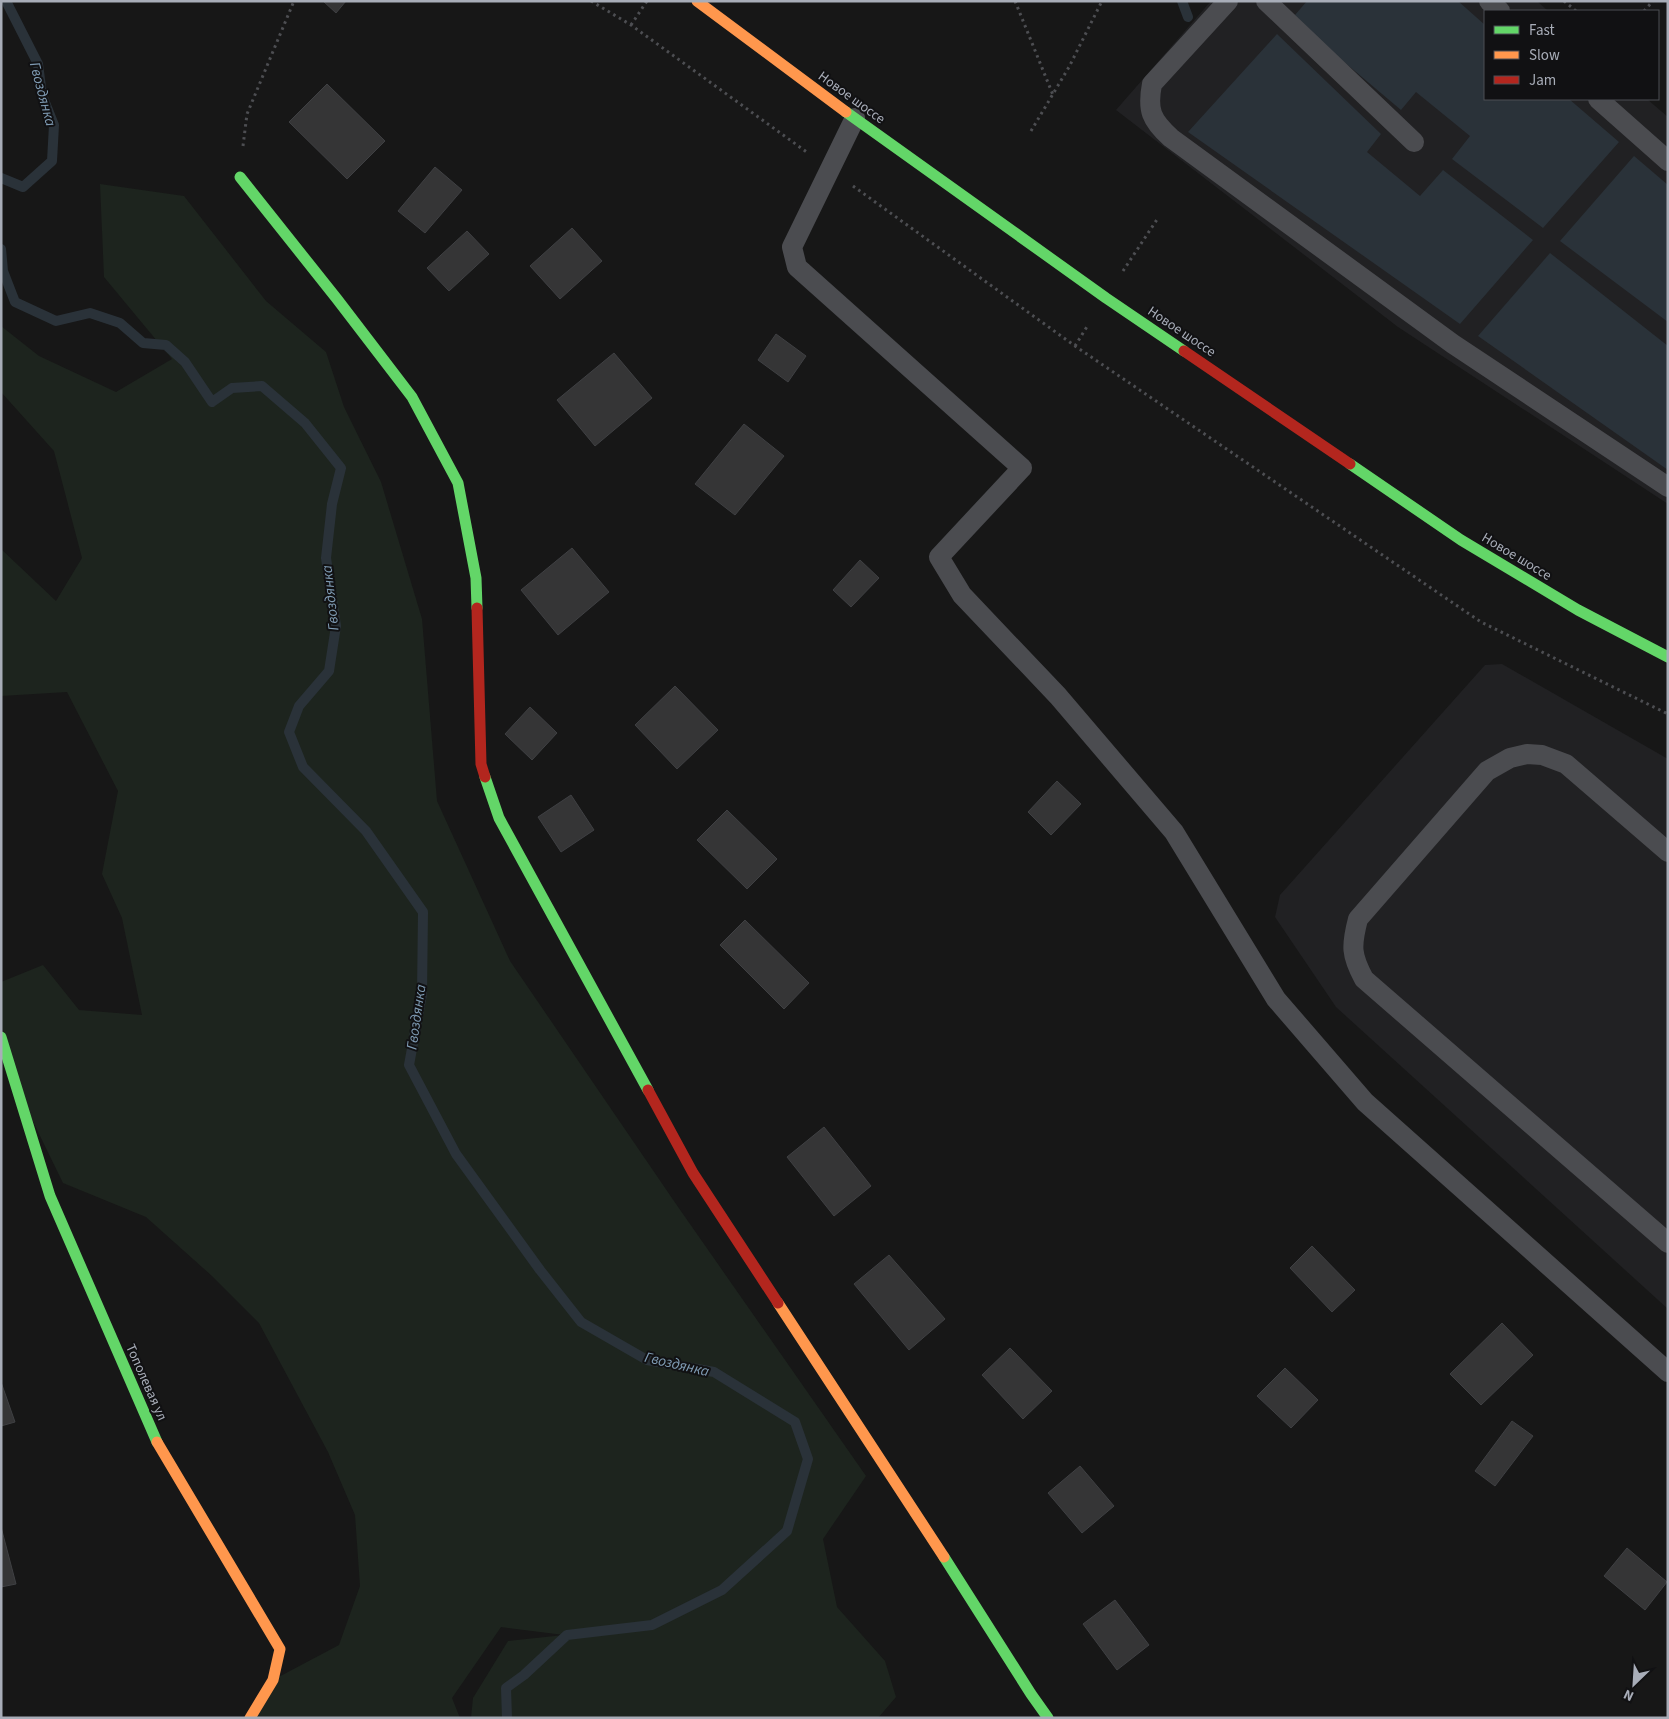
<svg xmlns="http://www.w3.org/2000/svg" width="1669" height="1719" viewBox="0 0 1669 1719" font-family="'Source Sans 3',sans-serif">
<rect width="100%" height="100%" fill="#171717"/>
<g fill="#212123">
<path d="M1211 1H1537L1548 11H1485V99H1647L1668 117V504L1398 327 1116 110Z"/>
<path d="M1502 664 1668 759V1309L1336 1007 1275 917 1280 895 1485 665Z"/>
</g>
<path fill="#1d241e" d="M100 184 184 196 266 301 326 352 344 407 381 482 422 619 437 801 510 961 676 1204 866 1476 823 1539 837 1607 885 1661 896 1697 878 1718H471L473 1698 508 1641 564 1635 501 1627 452 1698 460 1718H250L273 1680 339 1645 360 1586 355 1515 328 1452 259 1323 212 1276 146 1217 63 1183 1 1056V982L43 965 79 1010 142 1015 122 918 102 874 118 791 67 692 1 696V549L56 601 82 558 54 451 1 392V326L39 356 116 392 172 359 104 277Z"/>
<g fill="#2a3239">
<path d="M1307 1H1458L1485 25V99H1569L1619 142 1543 228 1452 159 1470 136 1416 92 1401 110 1324 45 1295 15Z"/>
<path d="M1277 34 1381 134 1367 152 1420 196 1443 170 1533 240 1460 324 1188 132Z"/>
<path d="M1634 156 1668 185V322L1560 241Z"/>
<path d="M1550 253 1668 346V470L1478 336Z"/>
</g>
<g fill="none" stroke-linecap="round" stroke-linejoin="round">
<g stroke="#2a3239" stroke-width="10">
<path d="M1182 1 1188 17"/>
<path d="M1 178 23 187 52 161 54 125 42 95 38 64 6 1"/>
<path d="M1 249 3 271 15 302 56 321 90 313 120 323 143 343 166 345 185 362 212 402 232 388 262 386 305 423 341 468 332 504 326 558 336 626 329 671 299 706 289 732 303 767 366 831 423 912 422 994 409 1065 456 1154 540 1270 581 1322 647 1360 714 1372 795 1422 808 1459 787 1531 722 1590 652 1625 567 1635 524 1675 506 1688 507 1718"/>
</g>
</g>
<g fill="#353536" stroke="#3f4043">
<path d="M323 1H346L336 13Z"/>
<path d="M327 84 385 141 347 179 289 122Z"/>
<path d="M435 167 462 190 425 233 398 211Z"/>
<path d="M572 228 602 261 560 299 530 266Z"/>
<path d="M467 231 489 254 449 291 427 268Z"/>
<path d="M776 334 806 356 788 382 758 360Z"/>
<path d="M614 353 652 398 595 446 557 400Z"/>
<path d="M744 424 784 456 735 515 695 484Z"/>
<path d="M572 548 609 592 558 635 521 590Z"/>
<path d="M860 560 879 578 851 607 833 590Z"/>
<path d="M675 686 718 730 677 769 635 725Z"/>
<path d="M530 707 557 733 532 760 505 734Z"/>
<path d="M1057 781 1081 804 1051 835 1028 812Z"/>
<path d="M571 795 594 830 561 852 538 817Z"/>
<path d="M727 810 777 859 747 889 697 840Z"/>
<path d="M745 920 809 983 784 1009 720 945Z"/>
<path d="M824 1127 871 1186 834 1216 787 1157Z"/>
<path d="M1312 1246 1355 1290 1332 1312 1290 1268Z"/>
<path d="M889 1255 945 1319 909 1350 854 1284Z"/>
<path d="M1502 1323 1533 1355 1481 1405 1450 1374Z"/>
<path d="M1010 1348 1052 1391 1023 1419 982 1375Z"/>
<path d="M1285 1368 1318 1400 1291 1428 1257 1396Z"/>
<path d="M1 1382 15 1422 1 1426Z"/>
<path d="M1512 1421 1533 1436 1495 1486 1475 1471Z"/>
<path d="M1080 1466 1114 1506 1082 1533 1048 1493Z"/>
<path d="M1 1527 16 1584 1 1587Z"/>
<path d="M1627 1548 1667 1582 1645 1610 1604 1576Z"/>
<path d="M1115 1600 1149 1645 1117 1670 1083 1624Z"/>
</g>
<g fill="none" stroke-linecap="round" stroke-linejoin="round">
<g stroke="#4d4e52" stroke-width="3" stroke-dasharray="2.5 4" stroke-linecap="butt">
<path d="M591 1 631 25 808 153"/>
<path d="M1015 1 1053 95"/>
<path d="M1564 1 1576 11"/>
<path d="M1644 11 1653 1"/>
<path d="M631 25 647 1"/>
<path d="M1031 131 1069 67 1102 1"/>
<path d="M243 146 247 114 294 1"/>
<path d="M853 186 1075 346 1481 622 1668 714"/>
<path d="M1123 271 1158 218"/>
<path d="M1075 346 1088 325"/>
</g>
<g stroke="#4b4c50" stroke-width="20">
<path d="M1228 1 1152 84C1147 110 1151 120 1171 138L1453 344 1668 487"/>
<path d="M1266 1 1414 142"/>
<path d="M1489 1 1500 11"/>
<path d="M1598 99 1668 161"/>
<path d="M855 118 792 247 797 267 1022 468 939 557 962 595 1058 696 1174 832 1276 999 1365 1102 1668 1372"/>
<path d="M1668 852 1566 764 1542 755 1527 754 1510 758 1487 771 1358 919C1351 946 1351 955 1364 979L1668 1243"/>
</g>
<g stroke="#63d668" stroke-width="11">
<path d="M846 112 1106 298 1184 351"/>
<path d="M240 177 337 299 412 397 458 483 476 578 477 608"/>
<path d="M1350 464 1461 540 1578 610 1668 657"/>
<path d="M485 777 499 818 648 1090"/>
<path d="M1 1037 50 1196 157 1442"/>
<path d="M944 1557 1031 1694 1048 1718"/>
</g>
<g stroke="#ff974d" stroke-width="11">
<path d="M697 1 846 112"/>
<path d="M778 1303 944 1557"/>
<path d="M157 1442 280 1649 273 1680 250 1718"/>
</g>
<g stroke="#b3261e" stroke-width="11">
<path d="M1184 351 1350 464"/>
<path d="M477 608 481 764 485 777"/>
<path d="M648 1090 693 1173 778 1303"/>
</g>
</g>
<g text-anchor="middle" stroke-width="4" stroke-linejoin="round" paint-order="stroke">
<g font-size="14" fill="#a8adb8" stroke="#111113">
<text transform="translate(852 97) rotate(36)" y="5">Новое шоссе</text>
<text transform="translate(1182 331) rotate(34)" y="5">Новое шоссе</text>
<text transform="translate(1517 556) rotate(31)" y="5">Новое шоссе</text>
<text transform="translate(147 1382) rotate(66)" y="5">Тополевая ул</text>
</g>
<g font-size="15" font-style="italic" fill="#7f9bb3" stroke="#111113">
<text transform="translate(43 94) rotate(75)" y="5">Гвоздянка</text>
<text transform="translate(330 598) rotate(-96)" y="5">Гвоздянка</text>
<text transform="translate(416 1017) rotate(-82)" y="5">Гвоздянка</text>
<text transform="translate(677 1364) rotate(13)" y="5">Гвоздянка</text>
</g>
</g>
<rect width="1669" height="1719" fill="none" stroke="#a8adb8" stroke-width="5"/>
<rect x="1484" y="10" width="175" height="90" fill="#111113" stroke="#4d4f55"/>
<rect x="1494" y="26" width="25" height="8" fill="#63d668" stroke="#4d4f55"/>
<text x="1529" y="35" font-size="15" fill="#a8adb8">Fast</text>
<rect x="1494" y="51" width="25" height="8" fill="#ff974d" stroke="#4d4f55"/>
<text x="1529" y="60" font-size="15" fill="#a8adb8">Slow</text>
<rect x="1494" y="76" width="25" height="8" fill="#b3261e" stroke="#4d4f55"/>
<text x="1529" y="85" font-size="15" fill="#a8adb8">Jam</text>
<g transform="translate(1634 1684) rotate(205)" stroke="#111113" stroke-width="4" paint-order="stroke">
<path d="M0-4L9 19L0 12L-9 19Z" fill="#a8adb8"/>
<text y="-8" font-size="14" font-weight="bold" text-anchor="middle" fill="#a8adb8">N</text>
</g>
</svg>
